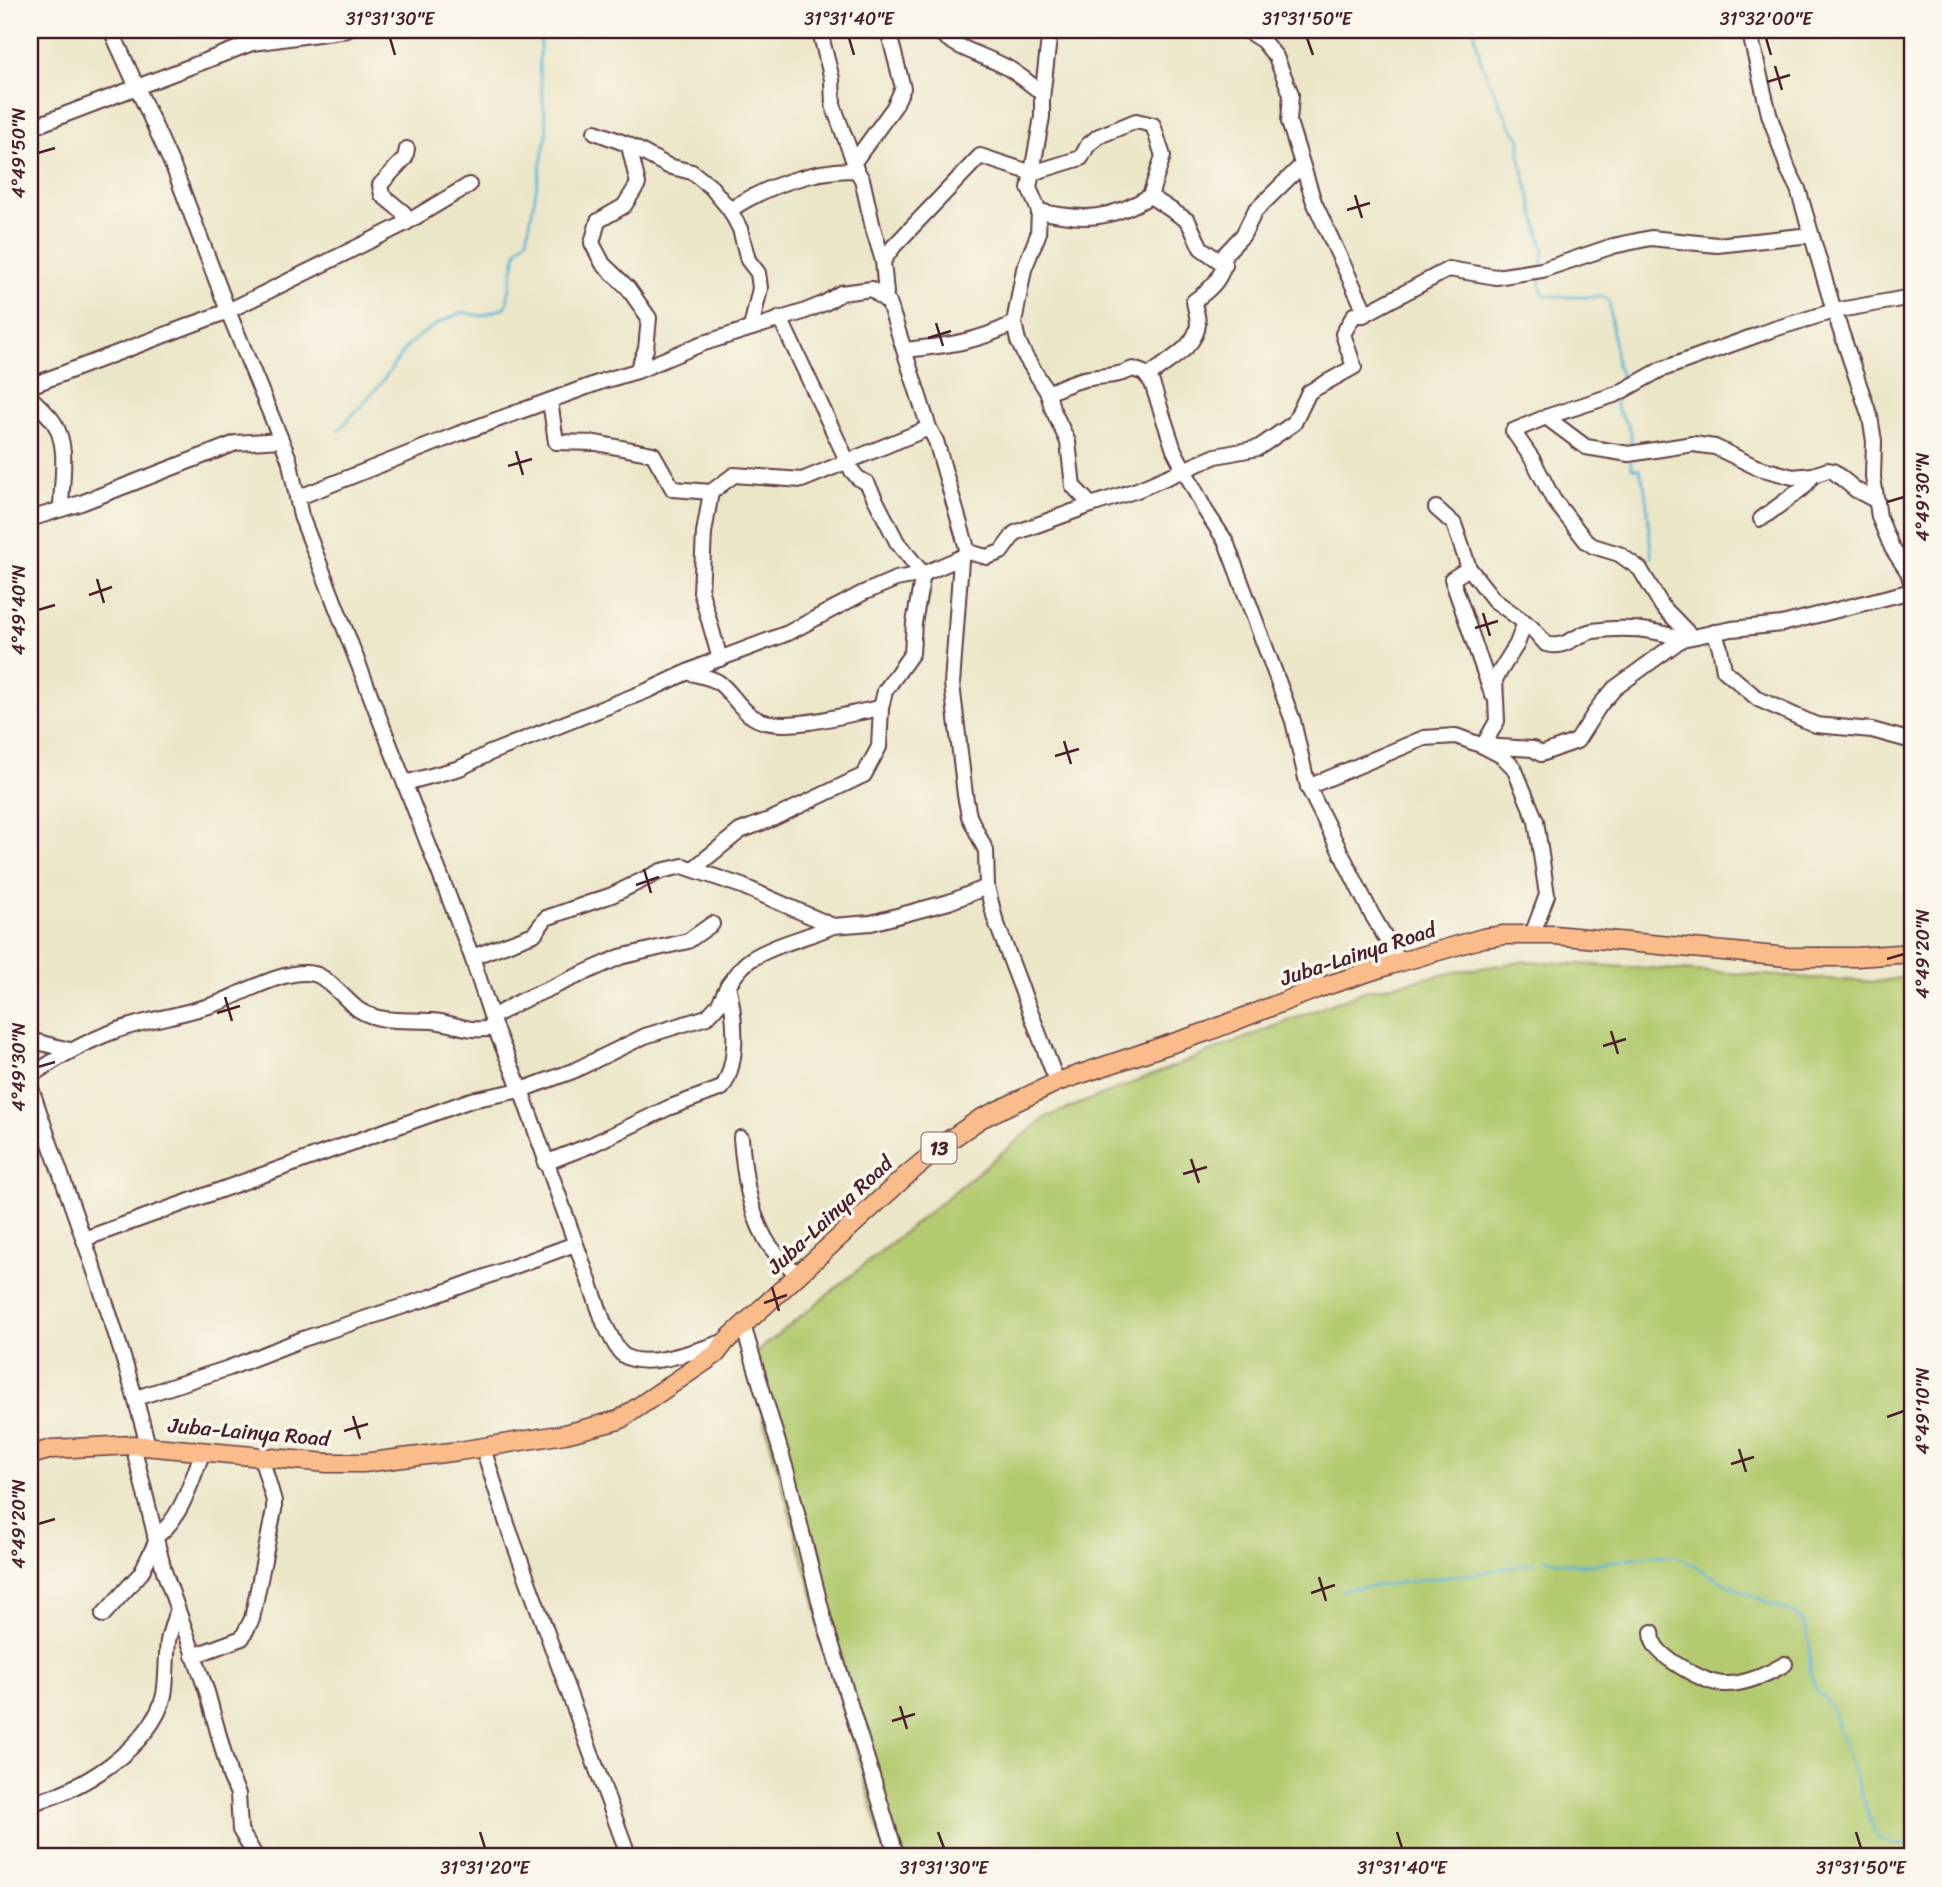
<svg xmlns="http://www.w3.org/2000/svg" width="1942" height="1887" viewBox="0 0 1942 1887" font-family="Sriracha,sans-serif">
<rect width="100%" height="100%" fill="#fbf7ec"/>
<filter id="ink" filterUnits="userSpaceOnUse"><feTurbulence type="fractalNoise" baseFrequency=".0143" numOctaves="2"/><feDisplacementMap in="SourceGraphic" scale="14" xChannelSelector="R" yChannelSelector="G"/><feConvolveMatrix kernelMatrix="1 2 1 2 8 2 1 2 1" color-interpolation-filters="sRGB"/></filter>
<filter id="wash" filterUnits="userSpaceOnUse"><feTurbulence type="fractalNoise" baseFrequency=".00686" numOctaves="4" result="noise"/><feDisplacementMap in="SourceGraphic" scale="28" xChannelSelector="R" yChannelSelector="G"/><feGaussianBlur stdDeviation="1.57" result="paint"/><feColorMatrix in="noise" values="0 0 0 0 0 0 0 0 0 0 0 0 0 0 0 0 0 1.4 0 .05"/><feComposite in="paint" operator="in"/></filter>
<g filter="url(#wash)">
<rect width="100%" height="100%" fill="#ece6c9"/>
<path fill="#b3ca6f" stroke="#7e744d" stroke-width="2" d="M1527 961 1876 982 1912 976V1857H886L747 1360 1046 1117 1364 991 1461 971Z"/>
<g fill="none" stroke-linecap="round" stroke-linejoin="round">
<g stroke="#56b4d4" stroke-width="2.5">
<path d="M1474 30 1481 63 1510 125 1520 139V159L1544 251 1542 265"/>
<path d="M1541 276 1540 286 1544 295 1563 297H1605L1609 300 1617 367 1622 375 1620 387"/>
<path d="M1615 399C1617 423 1636 418 1630 450"/>
<path d="M338 431 379 386 409 344 435 325 462 312 481 316 506 307 517 250 527 239 547 131 539 67 541 30"/>
<path d="M1630 459 1632 468 1639 469C1650 497 1647 528 1652 558"/>
<path d="M1545 1559 1578 1565 1600 1563 1653 1555 1678 1557 1728 1585 1795 1614 1806 1627 1810 1644V1670L1816 1690 1831 1706 1876 1836 1891 1844 1912 1845"/>
<path d="M1342 1590 1472 1574 1535 1563"/>
</g>
</g>
</g>
<g filter="url(#ink)">
<g fill="none" stroke-linecap="round" stroke-linejoin="round">
<g stroke="#623d43" stroke-width="18">
<g id="minor">
<path d="M111 30 175 171 228 311 289 459 301 516 472 957 495 1028 521 1090 604 1323C609 1332 614 1345 620 1352 639 1374 703 1348 726 1341"/>
<path d="M822 30V40L832 79 833 105 854 162"/>
<path d="M937 30C957 50 982 54 1006 67 1019 74 1030 84 1042 93"/>
<path d="M1050 30 1042 98V117L1029 188 1039 211 1038 235 1024 269 1014 323 1018 341 1025 356 1048 393C1061 387 1075 380 1090 378 1108 375 1115 377 1133 369L1144 373 1152 383 1174 450 1205 510 1226 542 1293 721 1308 787 1371 913 1400 962"/>
<path d="M1749 30 1769 114 1788 169 1798 189 1834 311 1870 417 1874 441 1873 477 1879 517 1892 548 1908 572 1912 585"/>
<path d="M30 128 252 43 347 30"/>
<path d="M595 132 627 144 668 166 692 172 711 187 730 210 740 229 748 260 758 273 760 288 751 328"/>
<path d="M629 146 638 184 624 206 598 221 592 243 603 264 628 288 649 318 646 349 637 371"/>
<path d="M856 170 854 162 894 107 903 88 888 30"/>
<path d="M730 210C764 187 814 169 856 170L862 179 873 228 883 261"/>
<path d="M1039 211C1083 221 1111 220 1150 196"/>
<path d="M404 224V213L382 195 380 185 405 158 407 149"/>
<path d="M884 298 886 293 883 261 894 246 980 156 1032 173 1081 158 1088 145 1099 136 1136 121 1153 125 1163 156 1150 196 1188 221 1201 248 1225 265"/>
<path d="M1363 315 1449 269 1496 277 1542 270 1613 246 1651 238 1717 245 1811 235"/>
<path d="M905 350C944 346 979 342 1014 323"/>
<path d="M1148 377C1164 362 1196 349 1198 324 1198 317 1195 308 1194 301 1211 289 1225 277 1224 255L1243 235 1255 211 1301 166"/>
<path d="M30 386 228 311 404 224 469 185"/>
<path d="M1048 393 1052 408 1068 442 1073 486 1091 505 1137 490 1216 456 1258 448 1294 423 1309 392 1354 367 1343 334 1354 315H1363V307L1314 202 1289 122 1291 94 1276 57 1263 41 1246 30"/>
<path d="M30 397C37 404 46 412 53 421 70 446 61 481 61 509"/>
<path d="M550 401 556 442 596 443 653 454 673 489 711 492 734 475 802 480 929 428"/>
<path d="M1546 417 1586 447 1629 454 1693 444 1715 447 1756 467 1793 477 1813 475 1828 470 1833 471 1856 490 1877 501"/>
<path d="M711 492 704 533 701 592 720 659"/>
<path d="M297 498 458 434 603 381 637 371 701 344 803 312 825 303 841 293 872 289 889 303 929 428 936 441 968 552 960 558 923 574 896 579 863 593 788 633 703 665 649 690 490 753 460 768 405 783"/>
<path d="M1436 508 1454 524 1469 568 1494 600 1531 627 1546 644C1566 650 1575 634 1593 631 1626 626 1652 629 1682 639"/>
<path d="M30 519 81 503 236 443 281 440"/>
<path d="M1761 519 1804 487 1813 475"/>
<path d="M968 552 987 557 1001 552 1015 533 1091 505"/>
<path d="M961 560 952 684 965 795 969 816 986 851 987 887"/>
<path d="M1469 568 1452 579 1492 694"/>
<path d="M1525 622 1517 644 1495 679 1497 721 1483 746 1502 756 1514 768 1536 821 1547 895 1532 935"/>
<path d="M1714 632 1720 648 1724 670 1758 699 1816 725 1872 730 1912 741"/>
<path d="M1691 636 1662 606 1640 569 1619 554 1593 546 1586 541 1553 499 1533 460 1513 431 1546 417 1617 394 1660 370 1774 329 1834 311 1912 297"/>
<path d="M687 672C696 675 710 677 718 682 731 691 739 709 753 717 781 735 848 713 881 708"/>
<path d="M1308 787 1424 738 1456 736 1483 746 1533 749 1541 754 1577 741 1600 705 1615 688 1682 639 1732 629 1782 624 1912 591"/>
<path d="M693 869 740 831 774 818 864 775 879 747 881 708 885 691 912 653 914 623 923 574 897 542 867 483 858 478 852 471 780 318"/>
<path d="M472 957 534 934 546 918 612 895 661 871 683 866 742 886 833 926 871 923 949 902 987 887 995 919 1057 1082"/>
<path d="M492 1017 519 1002 620 957 688 941 712 924"/>
<path d="M30 1040 69 1050"/>
<path d="M30 1076C57 1058 84 1042 115 1031 148 1019 184 1015 218 1003 243 993 286 968 314 974 327 976 347 1002 359 1010 381 1024 408 1019 432 1021 457 1023 467 1033 495 1028"/>
<path d="M30 1085C70 1205 117 1322 148 1446"/>
<path d="M741 1138C744 1172 748 1207 765 1238 772 1252 787 1264 798 1275"/>
<path d="M545 1163 591 1145 668 1108 722 1088C740 1061 735 1015 728 985 734 977 741 966 750 960 775 944 806 938 833 926"/>
<path d="M84 1239 471 1100 521 1090 573 1071 645 1036 707 1017 719 1004 728 985"/>
<path d="M743 1325 787 1473 824 1620 897 1857"/>
<path d="M136 1398 229 1368 303 1339 431 1297 575 1244"/>
<path d="M133 1445 164 1571 207 1692 230 1776 238 1794 240 1830 256 1857"/>
<path d="M483 1448 508 1527 629 1857"/>
<path d="M155 1537C181 1521 192 1479 203 1451"/>
<path d="M103 1615 141 1573 156 1542"/>
<path d="M1652 1632C1653 1636 1652 1640 1654 1643 1661 1659 1706 1683 1723 1684 1744 1685 1768 1674 1785 1664"/>
<path d="M193 1656 242 1638 252 1619 274 1510V1501L261 1457"/>
<path d="M30 1803C77 1794 153 1746 164 1695 167 1678 166 1659 168 1641 170 1631 174 1620 177 1610"/>
</g>
</g>
<g stroke="#623d43" stroke-width="21">
<path id="major" d="M30 1455 52 1449 133 1445 327 1463H363L459 1451 565 1434 619 1420 716 1354 726 1341 908 1174 948 1141 980 1119 1057 1082 1209 1031 1316 989 1390 965 1483 938 1504 935H1554L1787 957H1857L1912 953"/>
</g>
<use href="#minor" stroke="#fff" stroke-width="14"/>
<use href="#major" stroke="#f9bc8a" stroke-width="18"/>
</g>
</g>
<path fill="none" stroke="#4a1f2b" stroke-width="2.5" d="M390 38 395 55M849 38 854 55M1307 38 1313 55M1766 38 1771 55M1775 66 1782 90M1767 82 1790 75M38 153 55 148M1355 195 1362 218M1347 210 1370 203M936 323 943 346M928 338 951 331M516 451 523 475M508 466 532 459M1887 502 1904 497M97 579 104 603M89 595 112 587M38 610 55 605M1483 613 1490 636M1475 628 1498 621M1064 741 1071 764M1055 756 1079 749M644 869 651 893M636 885 659 877M1887 959 1904 954M225 997 232 1021M217 1013 240 1006M1611 1031 1618 1054M1603 1046 1626 1039M38 1067 55 1062M1191 1159 1199 1183M1183 1174 1207 1167M772 1287 779 1311M764 1303 787 1295M353 1416 360 1439M1887 1417 1904 1411M344 1431 368 1424M1739 1449 1746 1472M1731 1464 1754 1457M38 1524 55 1519M1319 1577 1326 1601M1311 1593 1335 1585M900 1706 907 1729M892 1721 915 1714M480 1832 485 1848M938 1832 944 1848M1397 1832 1402 1848M1856 1832 1861 1848"/>
<g text-anchor="middle" stroke-width="7" stroke-linejoin="round" paint-order="stroke">
<rect fill="#fbf7ec" stroke="#7f6065" stroke-width="2" x="921.5" y="1132.5" width="35" height="31" rx="5"/>
<g font-size="19" font-weight="bold" fill="#4a1f2b">
<text x="939" y="1155">13</text>
</g>
<g font-size="21" fill="#4a1f2b" stroke="#fbf7ec">
<text transform="translate(1358 954) rotate(-18)" y="7">Juba-Lainya Road</text>
<text transform="translate(830 1215) rotate(-43)" y="7">Juba-Lainya Road</text>
<text transform="translate(249 1432) rotate(5)" y="7">Juba-Lainya Road</text>
</g>
</g>
<rect width="1942" height="1887" fill="none" stroke="#fbf7ec" stroke-width="77"/>
<rect x="38" y="38" width="1866" height="1810" fill="none" stroke="#4a1f2b" stroke-width="2.5"/>
<g font-size="18" text-anchor="middle" fill="#4a1f2b">
<text x="390" y="25">31°31'30"E</text>
<text x="849" y="25">31°31'40"E</text>
<text x="1307" y="25">31°31'50"E</text>
<text x="1766" y="25">31°32'00"E</text>
<text transform="translate(19 153) rotate(-90)" y="6">4°49'50"N</text>
<text transform="translate(1923 497) rotate(-90)" y="6">4°49'30"N</text>
<text transform="translate(19 610) rotate(-90)" y="6">4°49'40"N</text>
<text transform="translate(1923 954) rotate(-90)" y="6">4°49'20"N</text>
<text transform="translate(19 1067) rotate(-90)" y="6">4°49'30"N</text>
<text transform="translate(1923 1411) rotate(-90)" y="6">4°49'10"N</text>
<text transform="translate(19 1524) rotate(-90)" y="6">4°49'20"N</text>
<text x="485" y="1874">31°31'20"E</text>
<text x="944" y="1874">31°31'30"E</text>
<text x="1402" y="1874">31°31'40"E</text>
<text x="1861" y="1874">31°31'50"E</text>
</g>
</svg>
